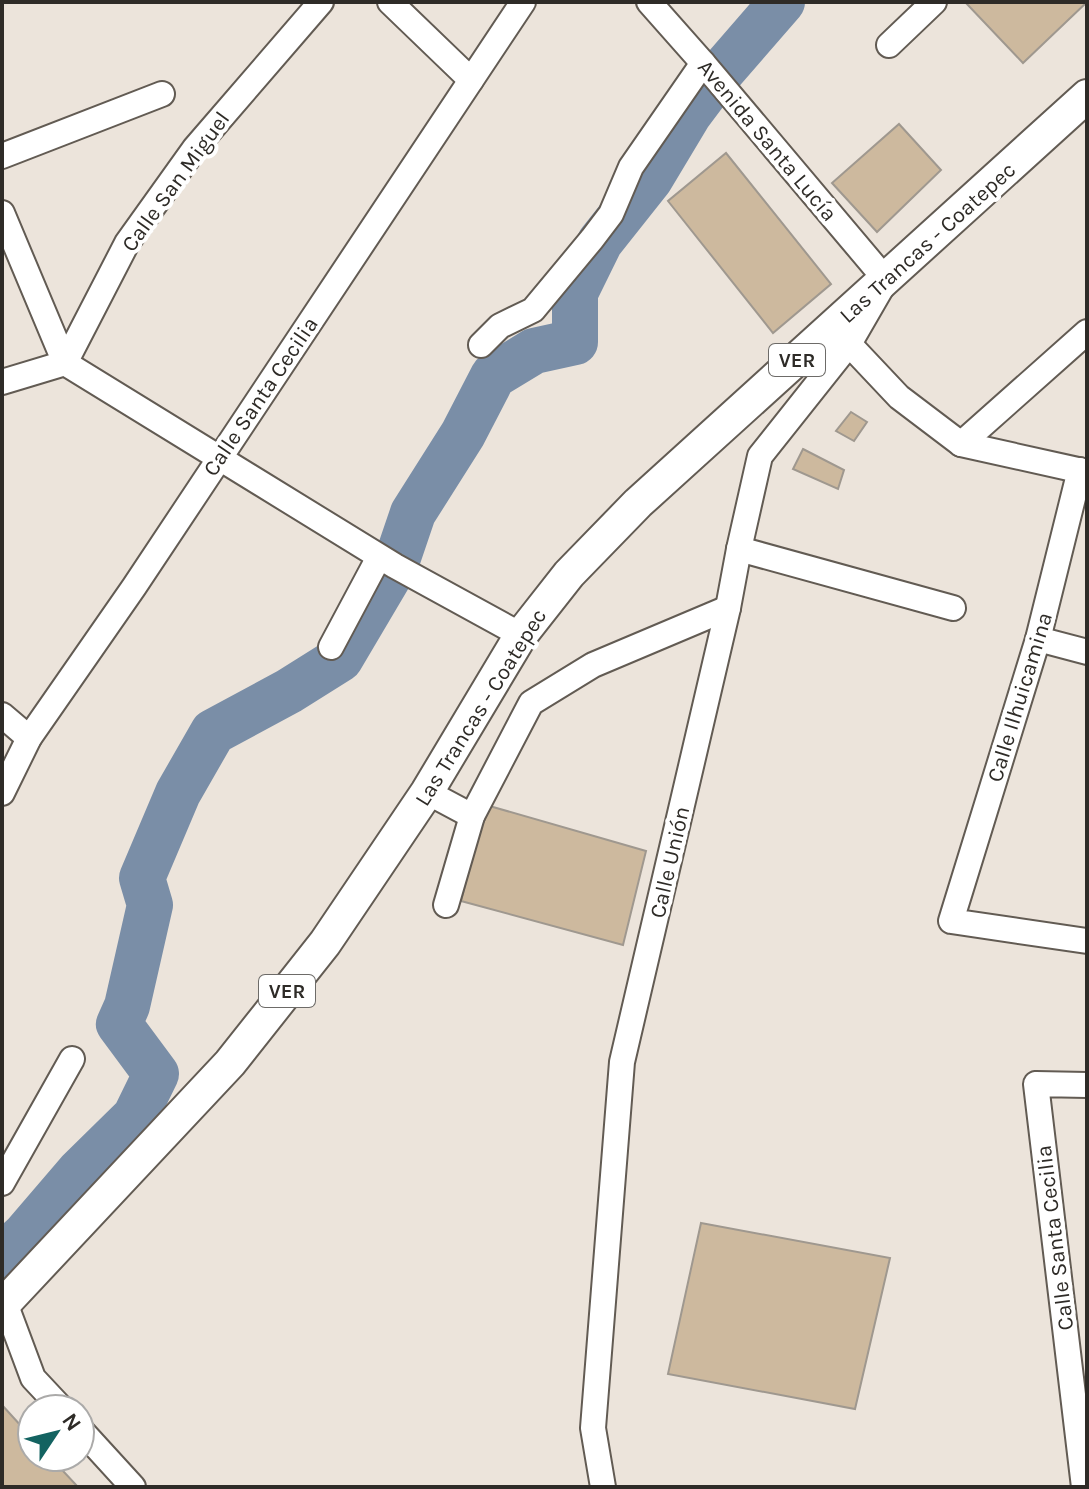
<svg xmlns="http://www.w3.org/2000/svg" width="1089" height="1489" viewBox="0 0 1089 1489" font-family="Karla,sans-serif">
<rect width="100%" height="100%" fill="#ece4db"/>
<g fill="none" stroke-linecap="round" stroke-linejoin="round">
<path stroke="#7a8ea7" stroke-width="46" d="M2 1256 25 1235 79 1172 135 1117 156 1074 119 1024 127 1006 150 905 142 878 178 793 213 732 289 691 340 659 395 566 413 513 463 434 493 376 534 351 575 342V293L600 242 650 179 689 114 716 78 782 2"/>
</g>
<g fill="#cdb99e" stroke="#9f988f" stroke-width="2">
<path d="M965 2H1087L1023 63Z"/>
<path d="M899 124 941 170 877 232 832 183Z"/>
<path d="M726 153 831 284 773 333 668 201Z"/>
<path d="M851 412 867 422 854 441 836 431Z"/>
<path d="M803 449 844 470 838 489 793 469Z"/>
<path d="M486 805 646 851 623 945 461 901Z"/>
<path d="M701 1223 890 1258 855 1409 668 1374Z"/>
<path d="M2 1405 32 1438V1457H50L78 1487H2Z"/>
</g>
<g fill="none" stroke-linecap="round" stroke-linejoin="round">
<g stroke="#625b53" stroke-width="28">
<g id="minor">
<path d="M390 2 471 80"/>
<path d="M889 45 934 2"/>
<path d="M2 156 162 94"/>
<path d="M2 213 65 363 395 566 521 635"/>
<path d="M849 344 899 397 961 444 1087 472"/>
<path d="M481 345 500 326 533 310 592 239 611 214 631 167 703 63"/>
<path d="M2 382 65 363 127 243 195 148 321 2"/>
<path d="M961 444 1087 332"/>
<path d="M1080 470 1038 639 951 921 1087 941"/>
<path d="M739 549 953 608"/>
<path d="M1038 639 1087 652"/>
<path d="M331 647 379 557"/>
<path d="M2 715 29 738"/>
<path d="M427 792 472 816"/>
<path d="M2 793 29 738 134 587 523 2"/>
<path d="M446 905 472 816 531 703 593 665 728 608"/>
<path d="M2 1183 72 1059"/>
<path d="M5 1303 33 1378 62 1409"/>
<path d="M80 1429 133 1487"/>
<path d="M603 1487 593 1428 622 1062 728 608 739 549 760 456 849 344 886 280 703 63 649 2"/>
<path d="M1084 1487 1036 1084 1087 1085"/>
</g>
</g>
<g stroke="#625b53" stroke-width="36">
<path id="major" d="M2 1306 230 1063 325 943 427 792 521 635 569 574 638 503 1087 96"/>
</g>
<use href="#minor" stroke="#fff" stroke-width="24"/>
<use href="#major" stroke="#fff" stroke-width="32"/>
</g>
<g text-anchor="middle" stroke-width="8" stroke-linejoin="round" paint-order="stroke">
<g fill="#fff" stroke="#6d6b68" stroke-width="2">
<rect x="769" y="344" width="56" height="32" rx="6"/>
<rect x="259" y="975" width="56" height="32" rx="6"/>
</g>
<g font-size="20" font-weight="bold" fill="#2e2b27">
<text x="797" y="367">VER</text>
<text x="287" y="998">VER</text>
</g>
<g font-size="22" fill="#2e2b27" stroke="#fff">
<text transform="translate(768 140) rotate(50)" y="8">Avenida Santa Lucía</text>
<text transform="translate(175 181) rotate(-54)" y="8">Calle San Miguel</text>
<text transform="translate(927 242) rotate(-42)" y="8">Las Trancas - Coatepec</text>
<text transform="translate(260 396) rotate(-56)" y="8">Calle Santa Cecilia</text>
<text transform="translate(1019 697) rotate(-73)" y="8">Calle Ilhuicamina</text>
<text transform="translate(480 707) rotate(-58)" y="8">Las Trancas - Coatepec</text>
<text transform="translate(669 862) rotate(-77)" y="8">Calle Unión</text>
<text transform="translate(1054 1238) rotate(-97)" y="8">Calle Santa Cecilia</text>
</g>
</g>
<rect width="1089" height="1489" fill="none" stroke="#2e2b27" stroke-width="8"/>
<g transform="translate(56 1433) rotate(55)"><circle r="38" fill="#ffffff" stroke="#abaaa9" stroke-width="2"/>
<path d="M0-6L14 30L0 20L-14 30Z" fill="#136361"/>
<text y="-12" font-size="22" font-weight="bold" text-anchor="middle" fill="#2e2b27">N</text>
</g>
</svg>
